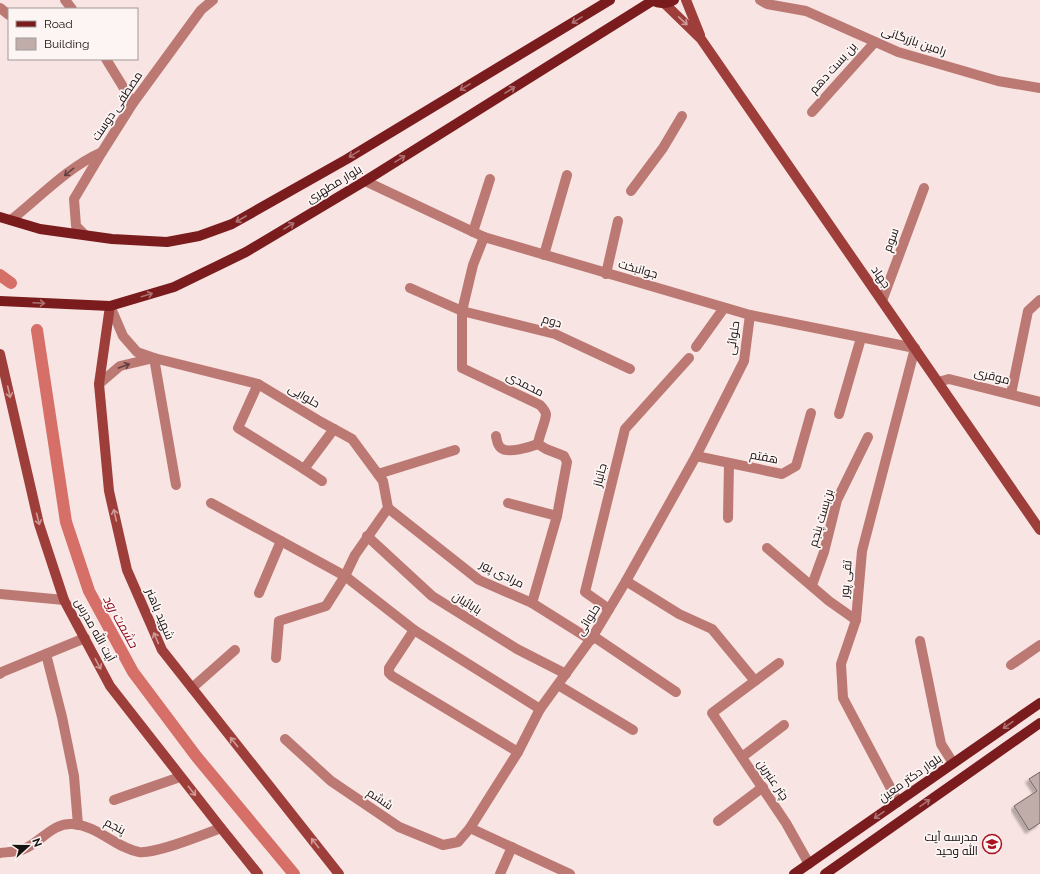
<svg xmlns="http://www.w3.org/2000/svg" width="1040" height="874" viewBox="0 0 1040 874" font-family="Raleway,Cairo,sans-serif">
<defs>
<filter id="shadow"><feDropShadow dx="-3.5" dy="3.5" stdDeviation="1" flood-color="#0004"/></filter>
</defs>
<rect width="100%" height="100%" fill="#f8e4e2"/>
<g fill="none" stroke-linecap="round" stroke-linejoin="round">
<g stroke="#d56f68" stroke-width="12">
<path d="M0 275 11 283"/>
<path d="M37 330 66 522 89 591 133 672 196 756 294 874"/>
</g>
</g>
<path fill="#c0adaa" stroke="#766563" filter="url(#shadow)" d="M1040 772V823L1029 830 1014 806 1037 791 1029 779Z"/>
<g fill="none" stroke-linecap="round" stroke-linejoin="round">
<g stroke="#bc7973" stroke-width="10">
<path d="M65 0 72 9"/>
<path d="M760 0 767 4 806 11 898 52 998 81 1040 88"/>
<path d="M0 8 9 15"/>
<path d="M106 59 133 103"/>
<path d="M812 112 875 42"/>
<path d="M365 181 484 237 750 315 915 348 862 551 856 620 841 664 843 698 898 802"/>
<path d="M631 191 663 148 682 116"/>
<path d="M11 220C40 197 68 167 102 152"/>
<path d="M473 232 490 179"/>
<path d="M85 235 76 226 74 199 102 152 133 103 201 10 213 0"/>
<path d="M484 237 473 265 462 311V368L540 405C543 408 545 410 546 414 546 421 539 435 538 444L546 449 564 456 567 462 557 516 532 603"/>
<path d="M544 255 567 175"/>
<path d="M606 274 618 221"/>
<path d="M410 288 462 311 555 334 630 369"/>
<path d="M882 301 924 188"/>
<path d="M110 306 123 336 137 352 154 358 258 384 321 422 352 439 383 481 388 508 355 555 345 576 326 606 279 621 276 658"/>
<path d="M696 347 724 308"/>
<path d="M154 358 176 485"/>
<path d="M938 382 949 379 1040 402"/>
<path d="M99 384 120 366 154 358"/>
<path d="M258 384 238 428 304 469 334 429"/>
<path d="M1011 394 1028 311 1040 300"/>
<path d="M839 414 861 338"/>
<path d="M496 436C497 440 497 445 501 448 508 454 530 447 538 444"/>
<path d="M696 456 782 474 796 466 811 413"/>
<path d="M304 469 322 481"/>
<path d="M378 474 455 450"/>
<path d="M211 503 345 576 414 630 540 709"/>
<path d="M508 503 557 516"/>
<path d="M388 508 479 580 532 603 591 640"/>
<path d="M728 518 729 463"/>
<path d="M367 536 432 596 517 649 566 674"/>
<path d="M767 548 829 601 856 620"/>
<path d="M626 581 679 614 712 629 755 681"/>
<path d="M812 585 824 552 837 500 868 437"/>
<path d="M259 593 281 541"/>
<path d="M0 594 64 600"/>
<path d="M609 609 585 592 625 429 689 358"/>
<path d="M414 630 389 668V673L392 676 518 752"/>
<path d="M593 636 676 692"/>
<path d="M920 641 941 744 953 763"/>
<path d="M46 654 62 717 74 776 78 825"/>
<path d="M779 663 712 713 786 823 809 864"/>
<path d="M1011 665 1040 645"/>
<path d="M0 674 2 672 85 638"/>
<path d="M558 685 633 730"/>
<path d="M192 688 235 650"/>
<path d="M285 739 331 781 399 827 443 845 458 842 470 828"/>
<path d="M742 757 784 725"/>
<path d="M114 800 180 777"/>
<path d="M718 821 763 787"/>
<path d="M0 853C8 852 16 852 24 849 41 842 52 823 72 824 97 825 116 848 139 852 156 854 202 835 221 828"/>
<path d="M500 874 512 847"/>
<path d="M570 874 470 828 518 752 540 709 593 636 626 581 696 456 744 361 750 315"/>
</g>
<g stroke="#9e3e3a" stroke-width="10">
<path d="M686 0 700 35"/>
<path d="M664 3 701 39 1040 530"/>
<path d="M110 306 99 384 109 491 127 570 162 650 339 874"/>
<path d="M0 354 39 524 64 600 110 686 221 828 258 874"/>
</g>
<g stroke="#7a1c1d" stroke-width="10">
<path d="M652 0C659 4 667 4 674 0"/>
<path d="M0 217 40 229 112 239 167 242 199 236 232 224 347 159 610 0"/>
<path d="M0 301 110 306 174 287 246 252 365 181 652 1"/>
<path d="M794 874 1040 703"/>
<path d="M825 874 1040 723"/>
</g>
</g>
<defs><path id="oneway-shaft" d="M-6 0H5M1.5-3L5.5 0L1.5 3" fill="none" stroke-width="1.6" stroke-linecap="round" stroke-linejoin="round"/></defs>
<g stroke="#ae7273">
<use href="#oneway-shaft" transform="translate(577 20) rotate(149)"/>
<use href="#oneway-shaft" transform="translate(465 87) rotate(149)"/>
<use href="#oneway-shaft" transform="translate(510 90) rotate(-32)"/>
<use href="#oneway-shaft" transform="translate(354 154) rotate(149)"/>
<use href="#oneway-shaft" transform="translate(400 159) rotate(-32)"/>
<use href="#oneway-shaft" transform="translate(241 219) rotate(150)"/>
<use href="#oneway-shaft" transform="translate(289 226) rotate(-31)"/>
<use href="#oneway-shaft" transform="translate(147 295) rotate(-17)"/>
<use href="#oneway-shaft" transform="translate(39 303) rotate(3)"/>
<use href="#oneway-shaft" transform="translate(1008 725) rotate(145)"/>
<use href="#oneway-shaft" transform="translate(925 803) rotate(-35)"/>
<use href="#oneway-shaft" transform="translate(879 815) rotate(145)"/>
</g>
<g stroke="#ce9997">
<use href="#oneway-shaft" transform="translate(683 21) rotate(43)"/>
<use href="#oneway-shaft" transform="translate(9 392) rotate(77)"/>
<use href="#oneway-shaft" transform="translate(115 515) rotate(-103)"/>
<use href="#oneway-shaft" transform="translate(38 519) rotate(76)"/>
<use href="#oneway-shaft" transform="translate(156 638) rotate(-113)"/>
<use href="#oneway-shaft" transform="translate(98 664) rotate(62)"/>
<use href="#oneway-shaft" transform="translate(234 742) rotate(-128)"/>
<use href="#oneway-shaft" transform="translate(192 791) rotate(52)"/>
<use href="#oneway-shaft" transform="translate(315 843) rotate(-128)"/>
</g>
<g stroke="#61403d">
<use href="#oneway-shaft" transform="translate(69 172) rotate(141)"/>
<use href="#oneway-shaft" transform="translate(124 366) rotate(-20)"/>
</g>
<defs>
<g id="school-ring" transform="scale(1)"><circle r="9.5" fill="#fdf4f4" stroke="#a8131e" stroke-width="1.5"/><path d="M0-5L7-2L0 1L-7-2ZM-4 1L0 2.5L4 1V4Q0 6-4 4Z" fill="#a8131e"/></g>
</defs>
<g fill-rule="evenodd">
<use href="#school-ring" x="992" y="844"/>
</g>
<g text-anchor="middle" stroke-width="3.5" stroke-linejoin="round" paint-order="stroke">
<g font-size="12" fill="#171110" stroke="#fdf4f4">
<text transform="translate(914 41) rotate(19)" y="4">رامین بازرگانی</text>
<text transform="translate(833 68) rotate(-48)" y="4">بن بست دهم</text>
<text transform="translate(117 106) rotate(-56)" y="4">مصطفی دوست</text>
<text transform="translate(334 184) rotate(-31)" y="4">بلوار مطهری</text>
<text transform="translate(891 240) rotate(-70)" y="4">سوم</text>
<text transform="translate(638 269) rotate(16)" y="4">جوانبخت</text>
<text transform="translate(881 277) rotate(55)" y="4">جهاد</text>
<text transform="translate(552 321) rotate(17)" y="4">دوم</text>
<text transform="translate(733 338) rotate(-82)" y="4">حلوائی</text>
<text transform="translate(992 376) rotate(14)" y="4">موقری</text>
<text transform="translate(525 384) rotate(27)" y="4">محمدی</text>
<text transform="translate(304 396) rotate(31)" y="4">حلوایی</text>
<text transform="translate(764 457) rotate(11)" y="4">هفتم</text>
<text transform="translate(600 475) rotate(-76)" y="4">جانباز</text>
<text transform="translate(821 518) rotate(-74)" y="4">بن‌بست پنجم</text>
<text transform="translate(502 574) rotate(27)" y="4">مرادی پور</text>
<text transform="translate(846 579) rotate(-85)" y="4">تقی پور</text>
<text transform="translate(467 603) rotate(32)" y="4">بابائیان</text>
<text transform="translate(160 614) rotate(67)" y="4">شهید باهنر</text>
<text transform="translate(588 620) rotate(-58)" y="4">حلوائی</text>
<text transform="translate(95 630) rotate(61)" y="4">آیت الله مدرس</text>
<text transform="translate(910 778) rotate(-35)" y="4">بلوار دکتر معین</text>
<text transform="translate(773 780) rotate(56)" y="4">چتر عنبرین</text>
<text transform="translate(380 799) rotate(34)" y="4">ششم</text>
<text transform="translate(115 826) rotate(28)" y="4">پنجم</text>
</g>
<g font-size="12" fill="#171110" stroke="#fdf4f4" text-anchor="end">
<text x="978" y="841">مدرسه آیت<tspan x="978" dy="14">الله وحید</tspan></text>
</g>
<g font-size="13" font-style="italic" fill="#890413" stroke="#fdf4f4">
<text transform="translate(121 621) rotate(61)" y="5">حشمت رود</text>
</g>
</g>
<rect x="8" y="8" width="130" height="52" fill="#fdf4f4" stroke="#a19999"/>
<rect x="16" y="21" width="20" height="6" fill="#7a1c1d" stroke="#a19999"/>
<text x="44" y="28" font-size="12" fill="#171110">Road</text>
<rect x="16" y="38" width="20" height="12" fill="#c0adaa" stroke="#a19999"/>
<text x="44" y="48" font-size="12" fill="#171110">Building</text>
<g transform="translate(28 846) rotate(69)" stroke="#fdf4f4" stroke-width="3" paint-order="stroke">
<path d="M0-3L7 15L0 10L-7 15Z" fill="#171110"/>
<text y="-6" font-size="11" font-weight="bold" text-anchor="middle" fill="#171110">N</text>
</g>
</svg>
